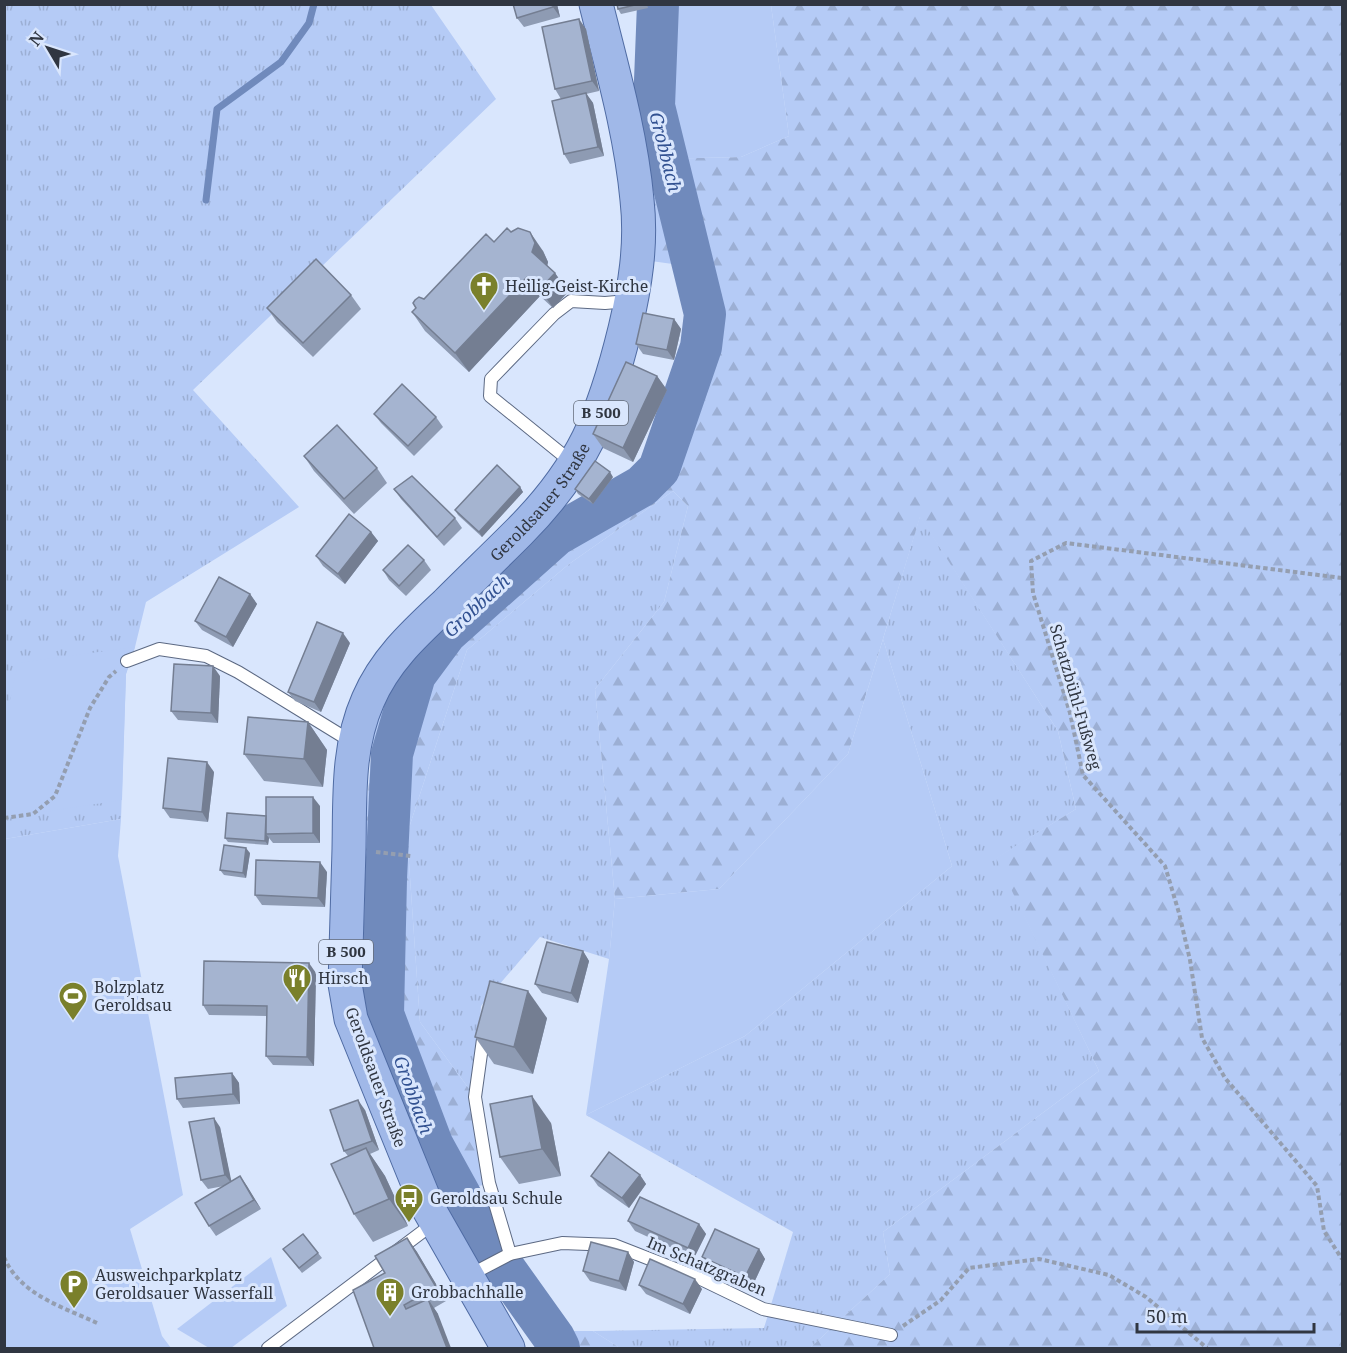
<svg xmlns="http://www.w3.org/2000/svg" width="1347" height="1353" viewBox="0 0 1347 1353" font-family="'Noto Serif',serif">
<defs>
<pattern id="grass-tufts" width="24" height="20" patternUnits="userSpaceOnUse" patternTransform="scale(1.5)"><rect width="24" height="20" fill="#b5cbf6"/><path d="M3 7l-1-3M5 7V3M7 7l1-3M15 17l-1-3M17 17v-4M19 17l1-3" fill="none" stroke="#9cafd4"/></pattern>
<pattern id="forest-firs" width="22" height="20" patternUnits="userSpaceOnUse" patternTransform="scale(1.5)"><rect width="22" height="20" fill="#b5cbf6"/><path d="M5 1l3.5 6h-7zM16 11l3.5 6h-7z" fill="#9cafd4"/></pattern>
</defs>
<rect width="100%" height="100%" fill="#d9e6fd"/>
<g fill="url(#grass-tufts)">
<path d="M5 5H431L496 99 193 390 299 507 146 602 135 647 126 674 121 819 5 839Z"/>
<path d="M673 491 688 506 664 602 595 689 615 899 609 959 540 937 481 1006 475 1097 420 1022 407 834 467 650 569 564Z"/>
<path d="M920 516 1058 731 1076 809 997 858 1099 1071 883 1232 890 1274 810 1348H620L593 1331 764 1328 793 1232 586 1115 745 1036 952 866 883 639Z"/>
</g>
<g fill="url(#forest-firs)">
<path d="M771 5H1342V1348H810L890 1274 883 1232 1099 1071 996 858 1076 809 1058 731 920 517 848 754 719 889 615 899 595 689 664 602 688 506 673 491 569 564 467 650 407 834 420 1022 475 1097 489 1183 463 1191 411 1077 360 1007 363 847 375 715 412 658 559 521 598 505 650 466 698 321 687 266 651 261 655 159 741 157 789 136Z"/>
<path d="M556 1331H593L620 1348H558Z"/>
</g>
<g fill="#b5cbf6">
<path d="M652 5H771L789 136 741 157 655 159 646 92Z"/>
<path d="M883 639 952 866 745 1036 586 1115 609 959 615 899 719 889 848 754Z"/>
<path d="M135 647 126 674 122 800 5 818V723L18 663Z"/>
<path d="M121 819 118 856 183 1195 130 1229 162 1336 171 1348H5V839Z"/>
<path d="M271 1257 287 1306 231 1348H209L177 1329Z"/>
</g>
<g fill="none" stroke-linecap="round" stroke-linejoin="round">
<path stroke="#708abc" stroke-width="7" d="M206 200 217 109 281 62 309 23 314 4"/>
<path stroke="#708abc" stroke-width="42" d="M559 1348 554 1338 487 1244 432 1144 383 1014 386 879 392 754 415 675 446 633 556 535 642 486 659 469 701 347 705 314 654 106 658 4"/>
<g stroke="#5c6983" stroke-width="14">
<g id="service">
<path d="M574 464 490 396 491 379 554 314 571 301 605 303 628 301"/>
<path d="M127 661 159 649 206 656 238 672 352 742"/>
<path d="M484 1032 475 1097 489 1183 510 1254"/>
<path d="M468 1276 510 1254 562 1243 614 1245 701 1279 763 1309 891 1335"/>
<path d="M268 1348 434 1223"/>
</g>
</g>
<g stroke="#4f6ba3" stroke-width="35">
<g id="primary">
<path id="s1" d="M508 1348 427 1206 351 1019 345 984C346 939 348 894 349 849 350 799 347 747 368 700 385 660 415 633 446 604 470 580 495 556 519 532 583 468 604 415 625 329 635 287 642 244 637 200 631 134 612 68 596 4"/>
</g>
</g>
<g stroke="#949eb0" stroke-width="4" stroke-dasharray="4.5 3" stroke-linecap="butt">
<path d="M1342 578 1066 543 1031 561 1033 593 1070 713 1083 775 1165 866 1179 913 1190 960 1202 1038 1225 1078 1317 1186 1324 1231 1342 1259"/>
<path d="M4 818 33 814 55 796 90 708 109 677 116 671"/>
<path d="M376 852 411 856"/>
<path d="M4 1257C20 1295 63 1307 97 1323"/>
<path d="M903 1326 941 1300 969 1268 1039 1259 1109 1275 1146 1297 1207 1348"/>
</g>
<use href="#service" stroke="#fff" stroke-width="12"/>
<use href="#primary" stroke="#a0b8e8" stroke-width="33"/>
</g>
<g fill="#8e9bb3">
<path d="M513 4H557L560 17 524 27 517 18Z"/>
<path d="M617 4H647L648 8 621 14 618 9Z"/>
<path d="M586 29 599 91 586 94 593 103 604 156 570 164 564 154 561 99 555 89Z"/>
<path d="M511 232 543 251 548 262 547 266 555 273 568 292 553 308 540 296 469 372 425 331 412 312 424 299 494 242Z"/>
<path d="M351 295 361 309 313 357 277 322 267 308Z"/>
<path d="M674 319 681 329 674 360 643 354 636 344Z"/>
<path d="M657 376 667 390 633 462 603 448 593 434Z"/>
<path d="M374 414 436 417 443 427 414 456 381 423Z"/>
<path d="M304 456 377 468 387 483 354 514 314 471Z"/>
<path d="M613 477 593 504 578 494 575 489Z"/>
<path d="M520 487 523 492 482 537 458 515 455 510Z"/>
<path d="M394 489 455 518 462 528 444 546 401 499Z"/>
<path d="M371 532 378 541 345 584 323 566 316 556Z"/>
<path d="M424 560 431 570 406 596 389 580 383 570Z"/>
<path d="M250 594 257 604 233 647 202 630 195 621Z"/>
<path d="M350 643 321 712 295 701 288 692Z"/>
<path d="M220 676 218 723 178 720 171 711Z"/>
<path d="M308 722 327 750 323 787 264 781 244 754Z"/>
<path d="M214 772 208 822 170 818 163 808Z"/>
<path d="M320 806V843H273L269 838 268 845 228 842 225 838 266 816Z"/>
<path d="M250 853 246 878 224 875 220 870Z"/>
<path d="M327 872 325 907 262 905 255 895Z"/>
<path d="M583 951 589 961 578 1003 542 993 535 984Z"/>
<path d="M316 973 314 1066 273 1065 266 1056 267 1016 209 1015 203 1005Z"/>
<path d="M547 1018 533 1074 494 1064 475 1037Z"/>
<path d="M232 1073 239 1083 240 1104 183 1108 177 1099Z"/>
<path d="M365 1110 379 1150 370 1154 385 1176 408 1226 373 1242 354 1214 348 1156 344 1151Z"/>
<path d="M551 1123 561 1176 519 1184 500 1157Z"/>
<path d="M220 1127 231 1182 240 1176 261 1209 216 1236 209 1226 224 1186 208 1189 201 1180Z"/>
<path d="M640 1175 646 1184 629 1208 598 1186 591 1176Z"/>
<path d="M628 1221 699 1224 706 1234 694 1258 635 1231Z"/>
<path d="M303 1234 322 1258 302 1273 283 1249Z"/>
<path d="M407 1238 417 1252 446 1301 434 1308 438 1314 374 1348 385 1273Z"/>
<path d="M759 1249 765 1259 752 1287 709 1266 702 1257Z"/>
<path d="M628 1252 634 1262 626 1291 590 1281 583 1271Z"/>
<path d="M639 1285 702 1289 690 1314 646 1294Z"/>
</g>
<g fill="#747e92">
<path d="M553 4H557L560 17 553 7Z"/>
<path d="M579 19 586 29 599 91 592 81Z"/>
<path d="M586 93 593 103 604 156 598 147Z"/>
<path d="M530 232 543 251 548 262 546 271 532 252Z"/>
<path d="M555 273 568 292 553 308 540 289Z"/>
<path d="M527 277 540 296 469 372 455 353Z"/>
<path d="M674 319 681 329 674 360 667 350Z"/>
<path d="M657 376 667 390 633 462 623 448Z"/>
<path d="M610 472 613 477 593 504 589 499Z"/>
<path d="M520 487 523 492 482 537 479 532Z"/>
<path d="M371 532 378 541 345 584 338 574Z"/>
<path d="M250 594 257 604 233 647 226 637Z"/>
<path d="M343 633 350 643 321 712 314 702Z"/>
<path d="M213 666 220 676 218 723 211 713Z"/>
<path d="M308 722 327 750 323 787 304 759Z"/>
<path d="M207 762 214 772 208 822 202 812Z"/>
<path d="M313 797 320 806V843L313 833Z"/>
<path d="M267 816 266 834 269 838 268 845 265 841Z"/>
<path d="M246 848 250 853 246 878 243 873Z"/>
<path d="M320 862 327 872 325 907 318 898Z"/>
<path d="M583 951 589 961 578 1003 571 993Z"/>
<path d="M309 963 316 973 314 1066 307 1057Z"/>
<path d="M528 991 547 1018 533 1074 514 1047Z"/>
<path d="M232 1073 239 1083 240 1104 233 1094Z"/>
<path d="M532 1096 551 1123 561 1176 542 1149Z"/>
<path d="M358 1100 365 1110 379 1150 372 1141Z"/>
<path d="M214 1118 220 1127 232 1184 225 1175Z"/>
<path d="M366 1148 385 1176 408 1226 389 1199Z"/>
<path d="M640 1175 646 1184 629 1208 622 1198Z"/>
<path d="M240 1176 247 1186 261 1209 254 1200Z"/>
<path d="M699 1224 706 1234 694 1258 688 1248Z"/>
<path d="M407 1238 417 1252 446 1301 436 1287Z"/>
<path d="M759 1249 765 1259 752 1287 745 1277Z"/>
<path d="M628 1252 634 1262 626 1291 619 1281Z"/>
<path d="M695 1279 702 1289 690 1314 683 1304Z"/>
<path d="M428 1299 438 1314 451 1348H447Z"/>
</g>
<g fill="#a5b4d0" stroke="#747e92" stroke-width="1.5">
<path d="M513 4H553V7L517 18Z"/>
<path d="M617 4H639L618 9Z"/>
<path d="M579 19 592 81 555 89 542 27Z"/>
<path d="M586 93 598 147 564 154 552 101Z"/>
<path d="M507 228 511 232 518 228 530 232 535 243 532 252 555 273 540 289 527 277 455 353 412 312 416 308 413 303 415 300 419 297 424 299 486 234 494 242Z"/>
<path d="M316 259 351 295 303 343 267 308Z"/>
<path d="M643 313 674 319 667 350 636 344Z"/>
<path d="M626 362 657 376 623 448 593 434Z"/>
<path d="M402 384 436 417 408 446 374 414Z"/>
<path d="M337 425 377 468 344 499 304 456Z"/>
<path d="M595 461 610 472 589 499 575 489Z"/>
<path d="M497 465 520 487 479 532 455 510Z"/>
<path d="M412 476 455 518 437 537 394 489Z"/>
<path d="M349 514 371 532 338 574 316 556Z"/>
<path d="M408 545 424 560 399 586 383 570Z"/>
<path d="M219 577 250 594 226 637 195 621Z"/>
<path d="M317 622 343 633 314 702 288 692Z"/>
<path d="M174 664 213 666 211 713 171 711Z"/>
<path d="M248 717 308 722 304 759 244 754Z"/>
<path d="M168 758 207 762 202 812 163 808Z"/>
<path d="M266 797H313V833L266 834Z"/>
<path d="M227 813 266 816 265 841 225 838Z"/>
<path d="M224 845 246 848 243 873 220 870Z"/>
<path d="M256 860 320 862 318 898 255 895Z"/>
<path d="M547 942 583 951 571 993 535 984Z"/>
<path d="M204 961 309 963 307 1057 266 1056 267 1006 203 1005Z"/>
<path d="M490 981 528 991 514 1047 475 1037Z"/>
<path d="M232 1073 233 1094 177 1099 175 1078Z"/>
<path d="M532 1096 542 1149 500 1157 490 1104Z"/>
<path d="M358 1100 372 1141 344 1151 330 1110Z"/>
<path d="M214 1118 225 1175 201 1180 189 1122Z"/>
<path d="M366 1148 389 1199 354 1214 331 1164Z"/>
<path d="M609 1152 640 1175 622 1198 591 1176Z"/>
<path d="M240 1176 254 1200 209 1226 195 1203Z"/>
<path d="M640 1197 699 1224 688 1248 628 1221Z"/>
<path d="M715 1229 759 1249 745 1277 702 1257Z"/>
<path d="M303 1234 318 1253 299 1268 283 1249Z"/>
<path d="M407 1238 436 1287 404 1305 406 1309 428 1299 447 1348H374L353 1290 385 1273 375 1256Z"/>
<path d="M591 1242 628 1252 619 1281 583 1271Z"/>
<path d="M650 1259 695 1279 683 1304 639 1285Z"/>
</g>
<defs>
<g id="church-pin" transform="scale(1.5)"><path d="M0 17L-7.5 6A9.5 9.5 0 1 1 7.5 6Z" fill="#7a802b" stroke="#d9e6fd"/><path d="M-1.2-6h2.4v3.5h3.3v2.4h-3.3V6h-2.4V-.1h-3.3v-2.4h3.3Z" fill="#fff"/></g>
<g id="restaurant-pin" transform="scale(1.5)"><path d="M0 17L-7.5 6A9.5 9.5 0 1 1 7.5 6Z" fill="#7a802b" stroke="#d9e6fd"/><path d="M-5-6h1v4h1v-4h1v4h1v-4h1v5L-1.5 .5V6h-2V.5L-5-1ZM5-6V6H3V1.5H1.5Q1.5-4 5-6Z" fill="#fff"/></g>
<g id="stadium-pin" transform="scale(1.5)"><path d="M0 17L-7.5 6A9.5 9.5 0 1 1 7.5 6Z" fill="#7a802b" stroke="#d9e6fd"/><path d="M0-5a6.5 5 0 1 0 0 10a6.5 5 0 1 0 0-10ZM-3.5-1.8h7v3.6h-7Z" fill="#fff"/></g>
<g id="bus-pin" transform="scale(1.5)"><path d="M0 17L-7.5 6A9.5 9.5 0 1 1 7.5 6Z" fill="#7a802b" stroke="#d9e6fd"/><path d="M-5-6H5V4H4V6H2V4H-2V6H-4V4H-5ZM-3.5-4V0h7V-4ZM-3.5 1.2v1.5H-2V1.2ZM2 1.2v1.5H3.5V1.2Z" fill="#fff"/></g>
<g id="parking-pin" transform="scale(1.5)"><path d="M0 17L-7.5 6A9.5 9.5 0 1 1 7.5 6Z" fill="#7a802b" stroke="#d9e6fd"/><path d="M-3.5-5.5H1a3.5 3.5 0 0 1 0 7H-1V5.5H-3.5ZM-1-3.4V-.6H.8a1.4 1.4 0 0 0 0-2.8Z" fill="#fff"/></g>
<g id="building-pin" transform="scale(1.5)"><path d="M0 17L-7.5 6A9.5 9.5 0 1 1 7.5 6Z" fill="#7a802b" stroke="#d9e6fd"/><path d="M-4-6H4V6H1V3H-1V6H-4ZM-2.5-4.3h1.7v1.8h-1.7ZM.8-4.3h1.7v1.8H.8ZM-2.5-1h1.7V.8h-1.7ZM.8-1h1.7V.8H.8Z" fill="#fff"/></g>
</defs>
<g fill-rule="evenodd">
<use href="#church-pin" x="484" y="286"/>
<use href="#restaurant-pin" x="297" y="978"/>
<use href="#stadium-pin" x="73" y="996"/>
<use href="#bus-pin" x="409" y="1198"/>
<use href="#parking-pin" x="74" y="1284"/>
<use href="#building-pin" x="390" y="1292"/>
</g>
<g text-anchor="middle" stroke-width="6" stroke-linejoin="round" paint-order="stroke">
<g fill="#d9e6fd" stroke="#636b79" stroke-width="1.5">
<rect x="574" y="401" width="54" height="24" rx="4.5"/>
<rect x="319" y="940" width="54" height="24" rx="4.5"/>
</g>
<g font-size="15" font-weight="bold" fill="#303641">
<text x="601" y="418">B 500</text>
<text x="346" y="957">B 500</text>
</g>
<g font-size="16" fill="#303641" stroke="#d9e6fd" text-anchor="start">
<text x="505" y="292">Heilig-Geist-Kirche</text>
<text x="318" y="984">Hirsch</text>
<text x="94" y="993">Bolzplatz<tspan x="94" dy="18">Geroldsau</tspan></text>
<text x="430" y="1204">Geroldsau Schule</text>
<text x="95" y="1281">Ausweichparkplatz<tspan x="95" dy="18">Geroldsauer Wasserfall</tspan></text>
<text x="411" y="1298">Grobbachhalle</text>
</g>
<g font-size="16" fill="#303641" stroke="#d9e6fd">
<text dy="6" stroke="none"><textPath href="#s1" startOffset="951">Geroldsauer Straße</textPath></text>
<text transform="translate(1076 697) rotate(74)" y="6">Schatzbühl-Fußweg</text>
<text transform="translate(376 1077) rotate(70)" y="6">Geroldsauer Straße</text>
<text transform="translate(707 1266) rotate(23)" y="6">Im Schatzgraben</text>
</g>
<g font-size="18" font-style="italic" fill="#325191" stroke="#d9e6fd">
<text transform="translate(665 152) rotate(76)" y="6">Grobbach</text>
<text transform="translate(477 606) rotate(-43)" y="6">Grobbach</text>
<text transform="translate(413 1095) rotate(70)" y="6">Grobbach</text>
</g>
</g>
<rect width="1347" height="1353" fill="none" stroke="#303641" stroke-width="12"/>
<g transform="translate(48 48) rotate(309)" stroke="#d9e6fd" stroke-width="4.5" paint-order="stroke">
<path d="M0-4.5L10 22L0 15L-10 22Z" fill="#303641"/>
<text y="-9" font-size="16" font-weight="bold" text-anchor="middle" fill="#303641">N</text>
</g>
<path d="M1137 1323v9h177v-9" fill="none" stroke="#303641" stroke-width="3"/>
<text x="1146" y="1323" font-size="18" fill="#303641" stroke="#d9e6fd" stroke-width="4.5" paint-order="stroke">50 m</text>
</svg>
